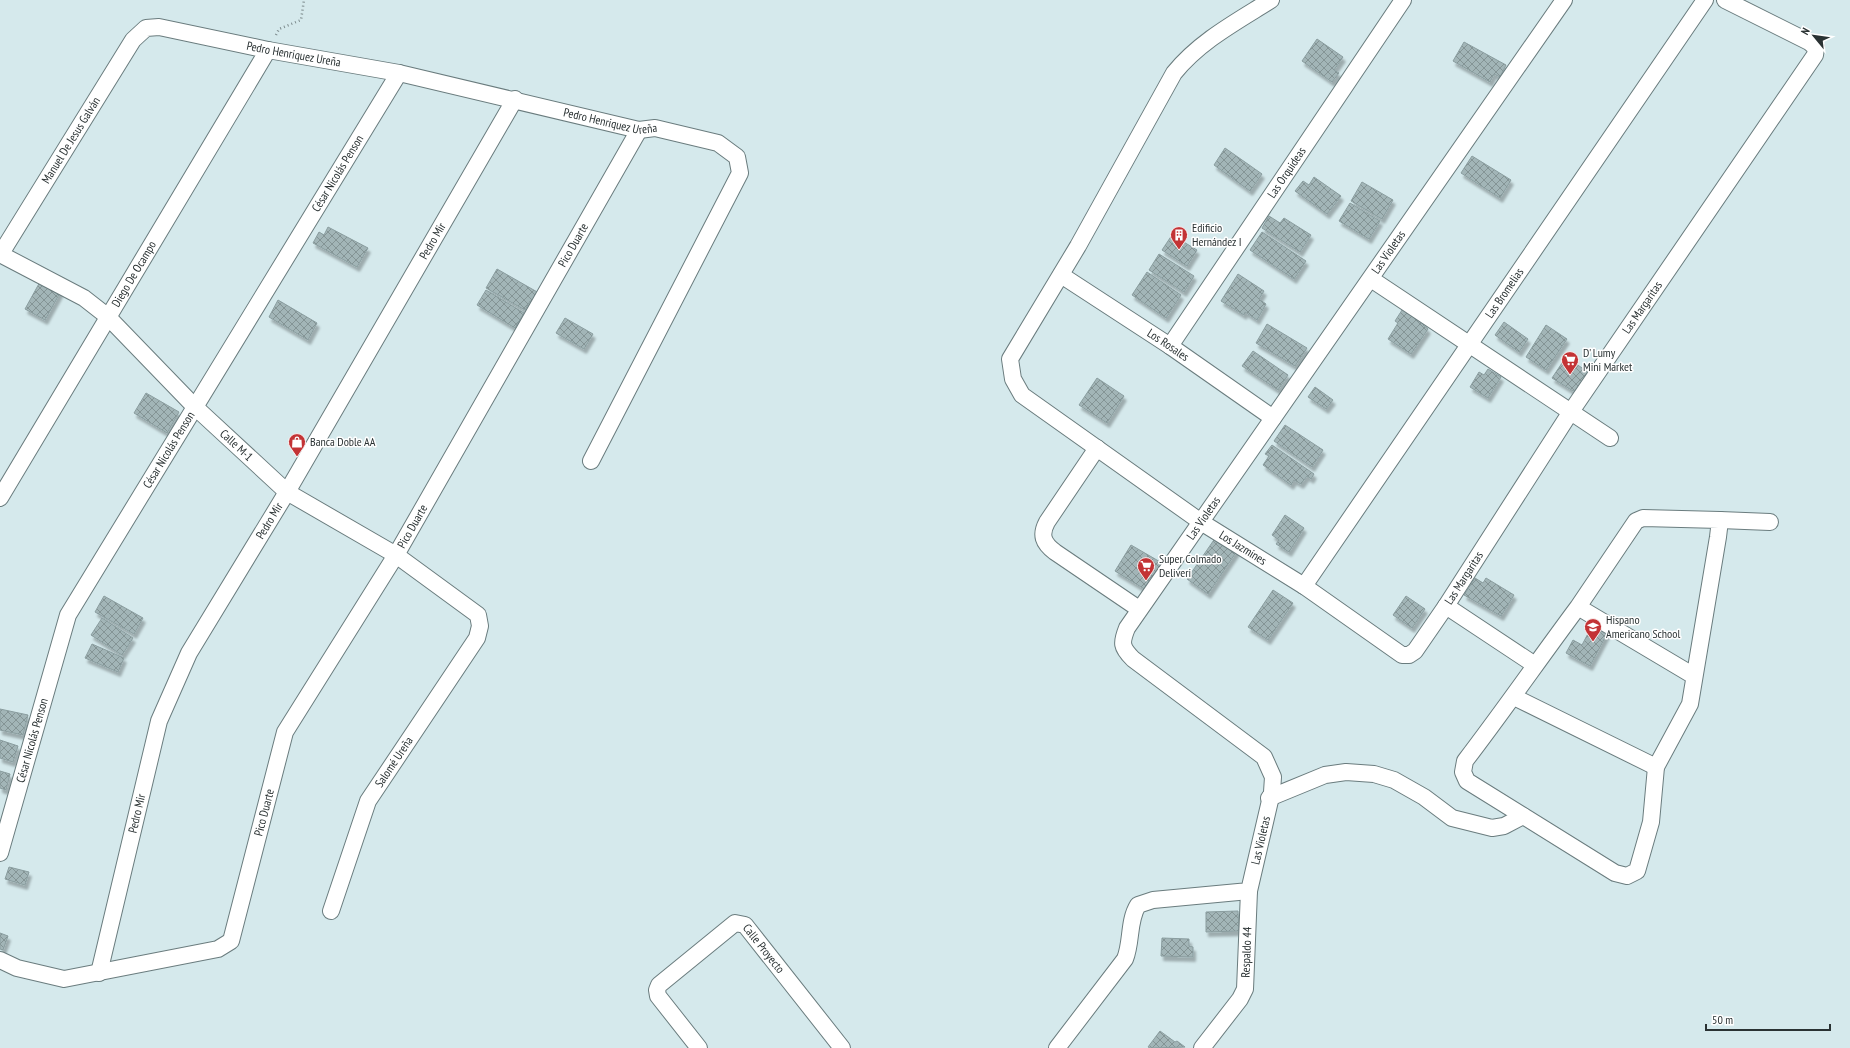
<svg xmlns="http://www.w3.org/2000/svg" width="1850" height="1048" viewBox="0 0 1850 1048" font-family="'PT Sans Narrow',sans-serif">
<defs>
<pattern id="building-cross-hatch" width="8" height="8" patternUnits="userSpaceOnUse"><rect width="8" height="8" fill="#a2b5b7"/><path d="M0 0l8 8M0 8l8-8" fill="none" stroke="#849495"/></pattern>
<filter id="shadow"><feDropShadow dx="2.5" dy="4.5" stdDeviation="1" flood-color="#0004"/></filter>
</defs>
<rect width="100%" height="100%" fill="#d5e9ec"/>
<g fill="url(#building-cross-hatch)" stroke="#8a9d9f" filter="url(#shadow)">
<path d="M1317 39 1343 57 1334 70 1339 73 1332 82 1302 61Z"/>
<path d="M1464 42 1506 65 1500 77 1494 74 1490 82 1453 61Z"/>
<path d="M1225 148 1262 174 1250 191 1214 165Z"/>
<path d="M1472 156 1511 180 1500 198 1461 173Z"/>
<path d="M1314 177 1341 196 1327 214 1295 191 1303 181 1309 185Z"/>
<path d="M1362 182 1393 200 1382 219 1351 201Z"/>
<path d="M1350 203 1380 221 1369 239 1339 221Z"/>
<path d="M1269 216 1280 223 1284 218 1311 235 1300 252 1262 228Z"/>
<path d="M328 227 368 248 357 267 313 243 319 232 324 235Z"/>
<path d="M1262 232 1306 261 1294 279 1250 250Z"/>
<path d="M1172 235 1197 250 1187 266 1162 250Z"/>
<path d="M1159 254 1194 276 1184 292 1149 270Z"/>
<path d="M497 269 539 293 534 303 530 301 525 310 486 288Z"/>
<path d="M1147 272 1181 295 1166 318 1132 295Z"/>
<path d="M1238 274 1264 291 1259 299 1266 304 1257 320 1245 312 1244 315 1221 301Z"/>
<path d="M41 280 61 291 45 320 25 309Z"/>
<path d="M486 290 524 313 515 328 477 305Z"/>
<path d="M278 300 317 323 308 340 269 317Z"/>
<path d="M1404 307 1425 322 1423 325 1428 329 1411 354 1388 339 1398 323 1395 321Z"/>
<path d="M565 318 593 334 584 349 556 333Z"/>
<path d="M1504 322 1528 339 1519 352 1495 335Z"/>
<path d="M1267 324 1307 348 1295 366 1256 343Z"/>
<path d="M1546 325 1567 339 1546 370 1526 357Z"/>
<path d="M1253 351 1288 375 1278 390 1242 366Z"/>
<path d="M1566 357 1588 372 1578 389 1573 391 1552 378Z"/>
<path d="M1488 369 1501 377 1488 398 1470 387 1479 372 1484 375Z"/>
<path d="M1097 378 1124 396 1107 423 1079 405Z"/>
<path d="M1315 387 1333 400 1326 409 1308 397Z"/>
<path d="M146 393 179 412 167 433 134 413Z"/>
<path d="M1285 425 1323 450 1312 467 1274 441Z"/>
<path d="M1272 445 1314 474 1311 479 1307 476 1301 484 1294 480 1291 485 1263 465 1269 456 1265 454Z"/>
<path d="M1285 515 1304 528 1289 552 1276 544 1279 540 1272 535Z"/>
<path d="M1218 534 1239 548 1208 594 1187 579Z"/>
<path d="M1131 545 1162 563 1146 590 1115 571Z"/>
<path d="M1475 578 1483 583 1486 578 1514 595 1501 616 1464 595Z"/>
<path d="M1273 590 1293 603 1268 640 1248 627Z"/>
<path d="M104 596 143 618 134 634 95 612Z"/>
<path d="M1406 596 1425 609 1412 628 1393 615Z"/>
<path d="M102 618 133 638 122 655 91 635Z"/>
<path d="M1594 622 1609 630 1590 666 1566 653 1573 640 1582 645Z"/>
<path d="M92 644 124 658 118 672 85 658Z"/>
<path d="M0 709 28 715 23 735 0 730Z"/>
<path d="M0 740 18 746 13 762 0 758Z"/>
<path d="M0 771 10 774 6 790 0 788Z"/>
<path d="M9 867 29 872 25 885 5 879Z"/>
<path d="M1238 911 1239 931 1206 932V912Z"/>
<path d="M0 933 8 936 3 950 0 949Z"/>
<path d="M1162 938 1189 939V946L1193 947V957L1161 956Z"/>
<path d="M1160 1031 1175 1042 1177 1041 1185 1047 1150 1048 1148 1047Z"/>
</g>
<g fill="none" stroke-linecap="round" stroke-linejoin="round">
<g stroke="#6a7c7e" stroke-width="18">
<g id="minor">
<path id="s1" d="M1271 0C1236 22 1200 41 1174 73L1078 246 1010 359 1013 379 1022 395 1201 522 1304 586 1402 655H1409L1415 651 1446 606 1570 413 1815 55 1816 48 1809 42 1725 0"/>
<path id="s2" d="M0 254 84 298 107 316 195 407 287 492 396 555 478 615 480 626 477 638 368 801 331 911"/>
<path id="s3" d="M0 255 133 40 146 28 159 27 268 50 399 73 639 130 655 128 718 143 737 157 740 173 591 461"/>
<path id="s4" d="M1061 275 1170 346 1273 418"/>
<path d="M1371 279 1610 438"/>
<path id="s5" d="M1170 346 1403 0"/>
<path d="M1097 448 1047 522C1040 535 1043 543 1055 552L1139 609"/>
<path id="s6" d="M0 498 268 50"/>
<path d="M1720 520 1770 522"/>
<path id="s7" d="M1304 586 1705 0"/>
<path d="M1446 606 1535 665"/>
<path d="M1578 607 1636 521 1643 518 1720 520 1718 537 1690 704 1656 767 1651 822 1637 871 1627 876 1615 873 1467 781 1463 772 1465 761C1504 710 1540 658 1578 607L1694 676"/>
<path d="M1514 697 1656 767"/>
<path d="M1269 798 1325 775 1346 772 1374 774 1394 780 1424 797 1452 818 1492 828 1504 826 1523 816"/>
<path id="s8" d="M0 853 68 615 399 73"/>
<path id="s9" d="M0 960 17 968 64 979 218 949 231 941 285 732 396 555 639 130"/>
<path id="s10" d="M99 973 159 721 189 653 287 492 515 99"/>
<path id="s11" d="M699 1048 658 996 657 990 659 985 735 923 745 925 842 1048"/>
<path id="s12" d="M1057 1048 1125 959C1132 942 1128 921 1138 905L1153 900 1249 891 1272 792 1273 777 1264 757 1133 659C1121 647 1121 643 1127 628L1564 0"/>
<path id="s13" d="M1202 1048 1240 999 1245 989 1249 891"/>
</g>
</g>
<path stroke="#7d8b8d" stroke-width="2.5" stroke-dasharray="1 3" stroke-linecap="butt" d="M276 35 279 29 301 20 304 0"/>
<use href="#minor" stroke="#fff" stroke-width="16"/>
</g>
<defs>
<g id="building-pin" transform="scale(0.9)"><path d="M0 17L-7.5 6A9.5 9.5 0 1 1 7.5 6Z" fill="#c33335" stroke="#fff"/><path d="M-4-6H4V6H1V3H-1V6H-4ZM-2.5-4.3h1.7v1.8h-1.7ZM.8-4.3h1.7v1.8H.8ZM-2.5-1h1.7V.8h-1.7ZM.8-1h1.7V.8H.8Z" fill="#fff"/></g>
<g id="supermarket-pin" transform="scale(0.9)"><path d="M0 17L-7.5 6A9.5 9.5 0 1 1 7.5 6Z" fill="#c33335" stroke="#fff"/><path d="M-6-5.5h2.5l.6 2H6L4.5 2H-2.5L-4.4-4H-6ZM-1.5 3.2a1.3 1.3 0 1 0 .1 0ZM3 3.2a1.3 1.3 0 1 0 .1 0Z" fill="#fff"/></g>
<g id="shop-pin" transform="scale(0.9)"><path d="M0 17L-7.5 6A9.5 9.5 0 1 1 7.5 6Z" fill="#c33335" stroke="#fff"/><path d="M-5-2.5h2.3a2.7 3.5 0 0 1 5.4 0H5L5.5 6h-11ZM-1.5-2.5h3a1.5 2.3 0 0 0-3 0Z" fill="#fff"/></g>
<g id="school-pin" transform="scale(0.9)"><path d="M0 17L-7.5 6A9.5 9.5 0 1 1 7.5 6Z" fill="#c33335" stroke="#fff"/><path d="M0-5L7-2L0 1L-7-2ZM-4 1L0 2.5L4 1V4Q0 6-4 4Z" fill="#fff"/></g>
</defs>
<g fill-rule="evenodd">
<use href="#building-pin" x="1179" y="235"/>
<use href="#supermarket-pin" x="1570" y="360"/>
<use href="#shop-pin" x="297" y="442"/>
<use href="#supermarket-pin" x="1146" y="566"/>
<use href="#school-pin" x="1593" y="627"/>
</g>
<g text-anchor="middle" stroke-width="3" stroke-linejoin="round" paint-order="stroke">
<g font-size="12" fill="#2a3233" stroke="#fff">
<text dy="4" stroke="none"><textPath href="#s3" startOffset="421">Pedro Henriquez Ureña</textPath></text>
<text dy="4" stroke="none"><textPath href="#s3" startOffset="745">Pedro Henriquez Ureña</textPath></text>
<text dy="4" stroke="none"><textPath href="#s3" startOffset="135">Manuel De Jesus Galván</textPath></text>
<text dy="4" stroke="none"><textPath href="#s8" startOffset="765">César Nicolás Penson</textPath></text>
<text dy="4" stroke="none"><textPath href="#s5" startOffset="209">Las Orquideas</textPath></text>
<text dy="4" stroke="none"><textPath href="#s10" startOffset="812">Pedro Mir</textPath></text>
<text dy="4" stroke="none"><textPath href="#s9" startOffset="1021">Pico Duarte</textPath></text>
<text dy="4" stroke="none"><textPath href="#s12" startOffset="1075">Las Violetas</textPath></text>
<text dy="4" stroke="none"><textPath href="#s6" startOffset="261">Diego De Ocampo</textPath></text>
<text dy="4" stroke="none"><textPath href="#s7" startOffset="355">Las Bromelias</textPath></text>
<text dy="4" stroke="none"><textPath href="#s1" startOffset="1377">Las Margaritas</textPath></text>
<text dy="4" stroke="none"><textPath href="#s4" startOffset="128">Los Rosales</textPath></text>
<text dy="4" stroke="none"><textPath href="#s2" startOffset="307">Calle M-1</textPath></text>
<text dy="4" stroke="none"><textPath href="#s8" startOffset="441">César Nicolás Penson</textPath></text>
<text dy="4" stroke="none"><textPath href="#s12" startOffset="751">Las Violetas</textPath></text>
<text dy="4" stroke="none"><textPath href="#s10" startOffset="488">Pedro Mir</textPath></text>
<text dy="4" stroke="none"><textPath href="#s9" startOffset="697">Pico Duarte</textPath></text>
<text dy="4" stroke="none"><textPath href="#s1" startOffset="759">Los Jazmines</textPath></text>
<text dy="4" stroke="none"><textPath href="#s1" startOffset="1053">Las Margaritas</textPath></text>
<text dy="4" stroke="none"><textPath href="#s8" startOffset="117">César Nicolás Penson</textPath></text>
<text transform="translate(394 762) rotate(-56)" y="4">Salomé Ureña</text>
<text dy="4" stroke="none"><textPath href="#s9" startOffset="372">Pico Duarte</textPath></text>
<text dy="4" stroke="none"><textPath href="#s10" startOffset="164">Pedro Mir</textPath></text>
<text dy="4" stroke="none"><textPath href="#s12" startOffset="332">Las Violetas</textPath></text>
<text dy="4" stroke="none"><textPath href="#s11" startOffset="216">Calle Proyecto</textPath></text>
<text dy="4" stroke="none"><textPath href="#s13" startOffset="110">Respaldo 44</textPath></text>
</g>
<g font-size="12" fill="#2a3233" stroke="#fff" text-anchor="start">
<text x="1192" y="232">Edificio<tspan x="1192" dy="14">Hernández I</tspan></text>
<text x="1583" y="357">D' Lumy<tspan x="1583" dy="14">Mini Market</tspan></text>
<text x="310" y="446">Banca Doble AA</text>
<text x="1159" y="563">Super Colmado<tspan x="1159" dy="14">Deliveri</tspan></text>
<text x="1606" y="624">Hispano<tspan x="1606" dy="14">Americano School</tspan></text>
</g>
</g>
<g transform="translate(1814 36) rotate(299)" stroke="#ffffff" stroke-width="3" paint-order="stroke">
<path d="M0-3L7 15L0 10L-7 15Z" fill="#2a3233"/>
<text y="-6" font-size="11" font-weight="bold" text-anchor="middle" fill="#2a3233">N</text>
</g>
<path d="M1706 1024v6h124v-6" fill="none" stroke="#2a3233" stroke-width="2"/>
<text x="1712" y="1024" font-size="12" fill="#2a3233" stroke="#ffffff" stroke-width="3" paint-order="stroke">50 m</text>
</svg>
